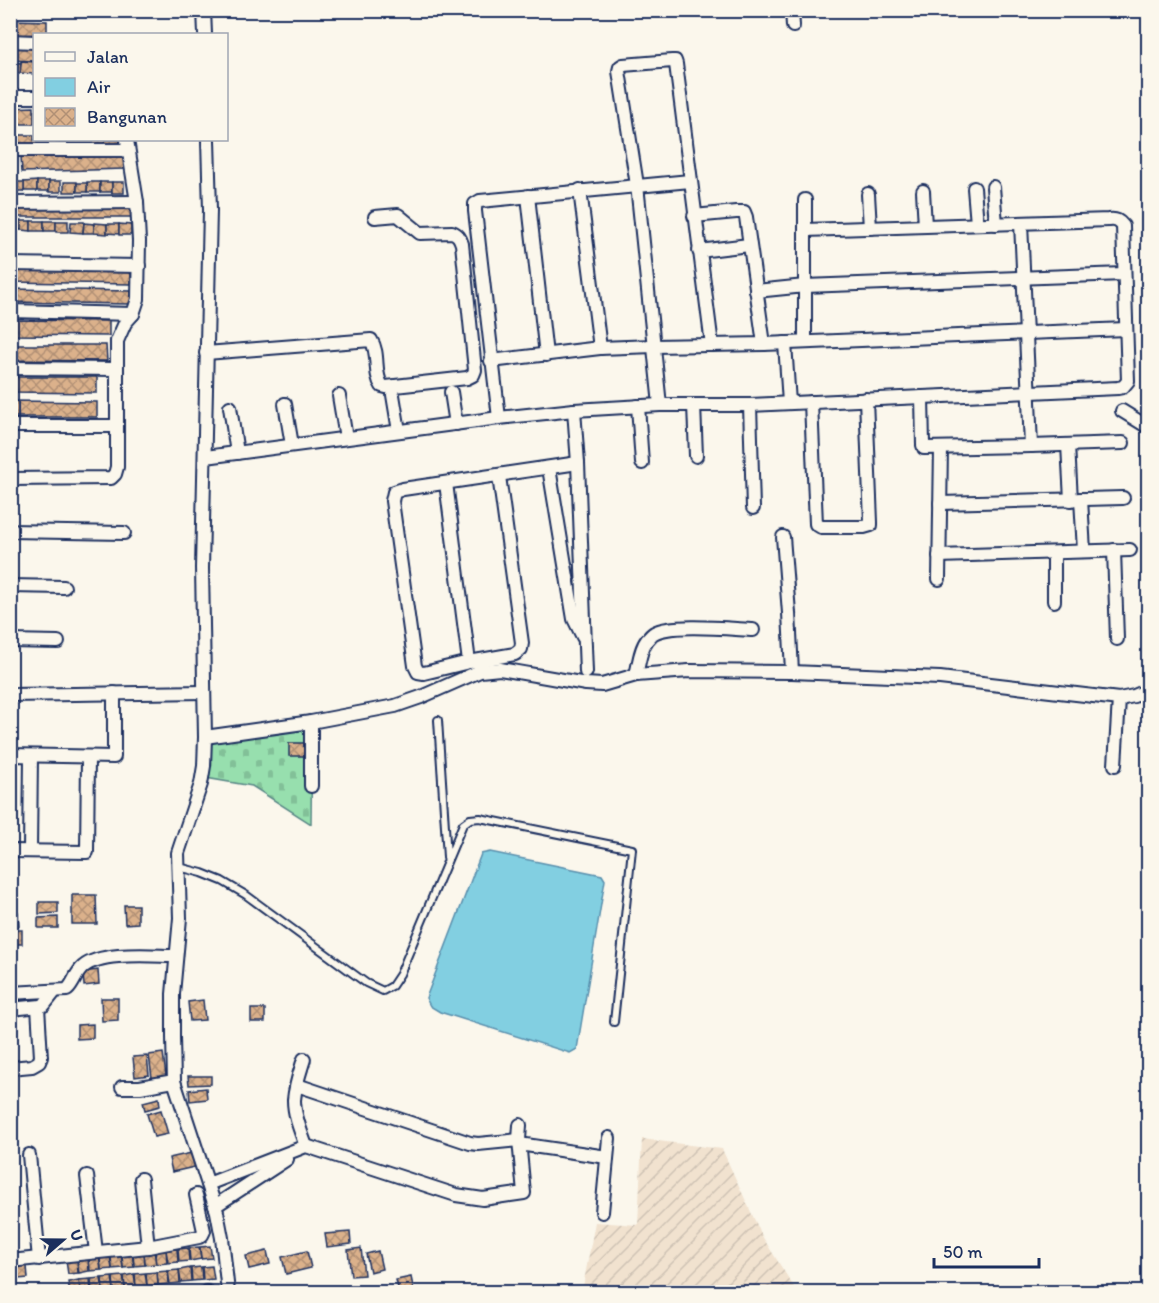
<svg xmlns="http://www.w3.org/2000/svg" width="1159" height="1303" viewBox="0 0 1159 1303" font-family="Itim,sans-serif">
<defs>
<pattern id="industrial-furrows" width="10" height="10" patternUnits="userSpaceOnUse" patternTransform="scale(1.5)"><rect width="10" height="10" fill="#f1e2cf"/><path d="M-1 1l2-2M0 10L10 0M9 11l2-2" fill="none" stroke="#cec2b4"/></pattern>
<pattern id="cemetery-stones" width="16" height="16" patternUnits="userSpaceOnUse" patternTransform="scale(1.5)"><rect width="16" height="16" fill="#97dfae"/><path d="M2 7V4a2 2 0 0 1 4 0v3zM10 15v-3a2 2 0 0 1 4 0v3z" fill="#82c098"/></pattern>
<pattern id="building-cross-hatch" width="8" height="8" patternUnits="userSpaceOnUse" patternTransform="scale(1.5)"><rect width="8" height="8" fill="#dbb18b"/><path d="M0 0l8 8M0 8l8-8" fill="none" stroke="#b19075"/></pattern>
</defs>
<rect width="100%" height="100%" fill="#fbf7ec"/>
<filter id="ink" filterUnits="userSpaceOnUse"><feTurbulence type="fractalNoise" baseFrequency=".0167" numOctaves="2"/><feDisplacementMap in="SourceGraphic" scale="12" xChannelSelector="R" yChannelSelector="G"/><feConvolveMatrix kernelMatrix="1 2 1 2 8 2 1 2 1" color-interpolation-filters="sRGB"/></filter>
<g filter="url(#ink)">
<path fill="url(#industrial-furrows)" d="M642 1139 722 1149 762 1236 797 1292H582L595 1222 638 1225Z"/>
<path fill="url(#cemetery-stones)" stroke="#598786" stroke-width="1.5" d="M312 719 311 824 252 786 206 778 207 734Z"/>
<path fill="#82cfe1" stroke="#598fad" stroke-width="1.5" d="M490 852 602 875 605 880 577 1049 570 1053 440 1012 430 1006 426 998 481 854Z"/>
<g fill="url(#building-cross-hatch)" stroke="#1b2f5e" stroke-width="1.5">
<path d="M10 20 47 21V34L10 35Z"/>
<path d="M10 45 34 46V61L10 60Z"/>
<path d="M21 61 34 62V74L20 73Z"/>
<path d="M10 62 21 63 20 73H10Z"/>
<path d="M34 107V124H10V108Z"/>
<path d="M10 135H34V140H123V144L10 147Z"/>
<path d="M124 154V169L22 172 21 157Z"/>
<path d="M37 181V191H24V182Z"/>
<rect x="37" y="181" width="12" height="10"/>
<rect x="49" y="181" width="12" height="11"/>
<rect x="14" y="182" width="10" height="9"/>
<rect x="64" y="182" width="13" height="10"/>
<rect x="87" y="182" width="13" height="10"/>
<rect x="100" y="182" width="12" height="10"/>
<rect x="112" y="182" width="12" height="11"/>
<rect x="77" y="183" width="10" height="9"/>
<rect x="10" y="204" width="126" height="13"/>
<rect x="10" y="220" width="11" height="10"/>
<path d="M21 221H31V231L21 230Z"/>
<rect x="31" y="221" width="13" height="10"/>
<rect x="44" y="221" width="12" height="10"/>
<rect x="56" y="221" width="12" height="11"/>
<path d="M71 222H84L83 233 70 232Z"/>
<path d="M84 223 94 224V233H83Z"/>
<path d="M94 223 107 224V234L94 233Z"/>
<path d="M107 224H119V234L107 233Z"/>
<path d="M119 224 131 225V235H119Z"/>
<path d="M10 268 131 270V284L10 282Z"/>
<path d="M10 289 131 291V304L10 302Z"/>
<path d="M10 320 109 321V336L10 335Z"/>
<path d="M10 345H106L107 361 10 360Z"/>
<path d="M10 377H97V393L10 392Z"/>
<path d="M10 401 97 402V417H10Z"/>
<rect x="289" y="743" width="21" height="13"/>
<path d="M72 895H96L97 924H72Z"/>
<path d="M39 902H58V913L39 914Z"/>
<path d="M124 905H138V923L125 924Z"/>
<path d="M18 912 19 926 10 927V913Z"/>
<path d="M58 917V928H38V918Z"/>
<rect x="10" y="930" width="12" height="14"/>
<path d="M98 970 99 984 84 986 83 972Z"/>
<path d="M101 998H118V1020L102 1021Z"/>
<path d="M203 1000 205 1020 190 1021 188 1002Z"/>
<rect x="251" y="1009" width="14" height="13"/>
<path d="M93 1024V1038L77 1039V1025Z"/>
<path d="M163 1053 166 1076 152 1078 149 1055Z"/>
<path d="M147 1056 149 1075 135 1077 133 1057Z"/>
<path d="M188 1076H211V1084L189 1085Z"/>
<path d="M206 1088 207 1099 190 1101 189 1090Z"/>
<path d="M159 1098 160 1106 145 1110 143 1102Z"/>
<path d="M161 1110 168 1134 154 1137 147 1114Z"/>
<path d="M196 1152 199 1166 172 1172 169 1158Z"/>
<path d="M350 1232 351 1244 327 1247 325 1234Z"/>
<path d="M210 1246 212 1258 201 1259 200 1247Z"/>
<path d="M199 1247 201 1259 190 1261 189 1248Z"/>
<path d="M188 1248 189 1261 179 1262 178 1249Z"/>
<path d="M361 1248 364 1275 351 1276 348 1250Z"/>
<path d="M177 1249 178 1262 168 1263 166 1250Z"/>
<path d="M166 1250 167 1263 157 1264 155 1251Z"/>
<path d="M154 1251 156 1264 145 1265 144 1253Z"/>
<path d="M267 1251 270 1264 249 1269 246 1256Z"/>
<path d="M307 1251 311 1268 286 1274 282 1257Z"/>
<path d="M378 1251 382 1269 370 1272 366 1254Z"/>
<path d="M144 1253 145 1265 134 1266 133 1254Z"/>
<path d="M132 1254 134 1267 123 1268 122 1255Z"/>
<path d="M121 1255 123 1268 112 1269 111 1256Z"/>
<path d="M110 1256 112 1269 101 1270 100 1257Z"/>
<path d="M99 1257 101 1270 90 1271 89 1258Z"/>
<path d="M88 1258 89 1271 79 1273 77 1260Z"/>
<path d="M77 1260 78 1273 68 1274 66 1261Z"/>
<path d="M27 1266 28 1278 18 1279 17 1267Z"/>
<path d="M212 1266 214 1279 203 1280 202 1267Z"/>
<path d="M201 1267 202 1280 192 1281 191 1268Z"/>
<path d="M190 1268 191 1281 181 1282 179 1270Z"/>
<path d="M179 1270 180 1283 170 1284 168 1271Z"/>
<path d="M168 1271 169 1284 158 1285 157 1272Z"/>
<path d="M157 1272 158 1285 147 1286 146 1273Z"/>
<path d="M145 1273 147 1286 136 1287 135 1274Z"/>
<path d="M134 1274 136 1287 125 1288 124 1276Z"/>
<path d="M123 1276 125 1288 114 1290 113 1277Z"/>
<path d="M112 1277 114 1290 103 1291 102 1278Z"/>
<path d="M411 1277 414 1291 399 1292 396 1280Z"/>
<path d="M101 1278 103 1291 92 1292 91 1279Z"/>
<path d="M90 1279 91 1292H81L79 1280Z"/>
<path d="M79 1280 80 1292H70L68 1282Z"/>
</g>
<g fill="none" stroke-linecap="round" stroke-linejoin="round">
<g stroke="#1b2f5e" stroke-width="10">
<g id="lane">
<path d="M438 720 447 857"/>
<path d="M179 867 202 873 222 881 246 895 366 983 383 991 392 986 400 974 463 824 470 819 480 818 632 849 614 1022"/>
</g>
</g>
<g stroke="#1b2f5e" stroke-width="16">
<g id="street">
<path d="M204 10 205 34"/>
<path d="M792 10 793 26"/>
<path d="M10 41 34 42"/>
<path d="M10 97H34"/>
<path d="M208 140 210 210 202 568 205 737 204 766 201 784 178 853 180 918 173 994V1037L174 1081 217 1212 222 1238 228 1292"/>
<path d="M10 150H128"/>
<path d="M993 187 996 224"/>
<path d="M974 188 977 224"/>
<path d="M580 190 600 348"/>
<path d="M923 191 925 226"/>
<path d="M868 194 870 228"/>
<path d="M528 196 546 355"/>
<path d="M805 200V342"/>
<path d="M10 203 137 202"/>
<path d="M694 216 736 212H744L746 217 764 344"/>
<path d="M1021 223 1031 446"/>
<path d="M699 251 749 245"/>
<path d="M10 264 139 266"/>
<path d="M756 291 805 286 1124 274"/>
<path d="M10 311 133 314"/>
<path d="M785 343 789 403"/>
<path d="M206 353 371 340C380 354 373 373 382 386L386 387 467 378 473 375 475 370 462 244C460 238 458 234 452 232L420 233 398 215 375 217"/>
<path d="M491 361 600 348 654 346 764 344 1126 329"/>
<path d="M10 368 117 369"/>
<path d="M451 392 456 424"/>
<path d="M393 395 399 431"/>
<path d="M339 396 346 438"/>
<path d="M922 397 923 445 924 448 1031 446 1123 443"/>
<path d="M811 402 816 524 821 527H864L871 525V522L866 399"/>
<path d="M285 404 292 445"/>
<path d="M660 405 637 185 619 71 620 67 623 65 672 61H675L676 64 712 345"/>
<path d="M694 405 696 456"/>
<path d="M750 405 753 508"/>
<path d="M638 406 642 463"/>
<path d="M230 407 237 453"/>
<path d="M574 410 578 463 586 672"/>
<path d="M1122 411 1148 427"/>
<path d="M499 418 475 211V204L480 201 690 181"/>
<path d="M10 426H116"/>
<path d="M1068 445 1071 500"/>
<path d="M206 457 499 418 574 410 660 405H750L1118 388 1123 387 1128 381 1123 226C1119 221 1116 219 1109 220L805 230"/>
<path d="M549 468 574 619 583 637"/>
<path d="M499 476 522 643 521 649 515 654 469 662 424 673 418 672 415 666 392 501 394 492 403 489 578 463"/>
<path d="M10 479 111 478 115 474 117 467V341L125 323 133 314 138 299 139 241 137 202 127 140"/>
<path d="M446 483 469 662"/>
<path d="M1081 499 1084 551"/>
<path d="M940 503 1123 498"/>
<path d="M10 531 124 533"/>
<path d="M783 537 789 613 792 672"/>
<path d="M1114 550 1117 639"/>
<path d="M1054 553V601"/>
<path d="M939 556 1130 550"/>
<path d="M939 579 941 448"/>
<path d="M10 586 64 587"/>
<path d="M10 641 58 642"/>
<path d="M636 675C639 664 640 649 647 640 648 639 653 633 654 633 672 623 731 629 753 630"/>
<path d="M10 695 204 692"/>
<path d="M311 722V786"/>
<path d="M205 737 311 722 395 706 421 697 480 671 500 669 586 684 602 685 636 675 689 671 792 672 940 678 1119 699 1134 696 1148 690"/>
<path d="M10 755 114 757V693"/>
<path d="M1115 765 1119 699"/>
<path d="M10 851 87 852 88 757"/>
<path d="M30 851 31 756"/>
<path d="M10 993 67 990C74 984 75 974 83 967 102 951 152 956 176 956"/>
<path d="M10 1009 41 1006 44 1005 55 991"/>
<path d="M304 1059C300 1072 295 1086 294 1100 294 1116 301 1132 306 1146"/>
<path d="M10 1068 32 1066 39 1062 41 1057 38 1007"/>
<path d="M297 1085 470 1143 478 1144 519 1140"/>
<path d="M122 1087H140L174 1081"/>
<path d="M519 1144 607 1157"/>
<path d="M29 1155 39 1259"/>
<path d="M87 1176 96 1252"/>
<path d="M141 1179 148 1247"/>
<path d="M208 1184 306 1146 456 1195 483 1199 524 1193 519 1140 520 1125"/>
<path d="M215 1206 287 1159"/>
<path d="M602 1212 609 1138"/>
<path d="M10 1261 148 1247 199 1237 202 1235 204 1231 196 1195"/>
<path d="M206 1292H207"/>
</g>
</g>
<use href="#lane" stroke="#fbf7ec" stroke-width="6"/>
<use href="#street" stroke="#fbf7ec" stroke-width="12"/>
</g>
</g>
<rect width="1159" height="1303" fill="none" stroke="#fbf7ec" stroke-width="36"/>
<rect x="18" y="18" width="1123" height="1267" fill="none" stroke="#1b2f5e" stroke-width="2" filter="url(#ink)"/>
<rect x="33" y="33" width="195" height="108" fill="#fbf7ec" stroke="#a1a7b3" stroke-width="1.5"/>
<rect x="45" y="52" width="30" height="9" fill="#fbf7ec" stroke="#a1a7b3" stroke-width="1.5"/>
<text x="87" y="63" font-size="18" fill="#1b2f5e">Jalan</text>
<rect x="45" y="78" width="30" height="18" fill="#82cfe1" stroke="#a1a7b3" stroke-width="1.5"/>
<text x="87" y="93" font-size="18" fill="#1b2f5e">Air</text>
<rect x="45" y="108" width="30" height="18" fill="url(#building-cross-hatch)" stroke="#a1a7b3" stroke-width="1.5"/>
<text x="87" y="123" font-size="18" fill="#1b2f5e">Bangunan</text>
<g transform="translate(63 1240) rotate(70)" stroke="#fbf7ec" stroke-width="4.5" paint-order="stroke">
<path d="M0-4.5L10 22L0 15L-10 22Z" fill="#1b2f5e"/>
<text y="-9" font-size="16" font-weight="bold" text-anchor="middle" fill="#1b2f5e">U</text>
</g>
<path d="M934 1258v9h105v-9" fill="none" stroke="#1b2f5e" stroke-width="3"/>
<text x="943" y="1258" font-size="18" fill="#1b2f5e" stroke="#fbf7ec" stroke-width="4.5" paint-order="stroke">50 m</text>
</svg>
